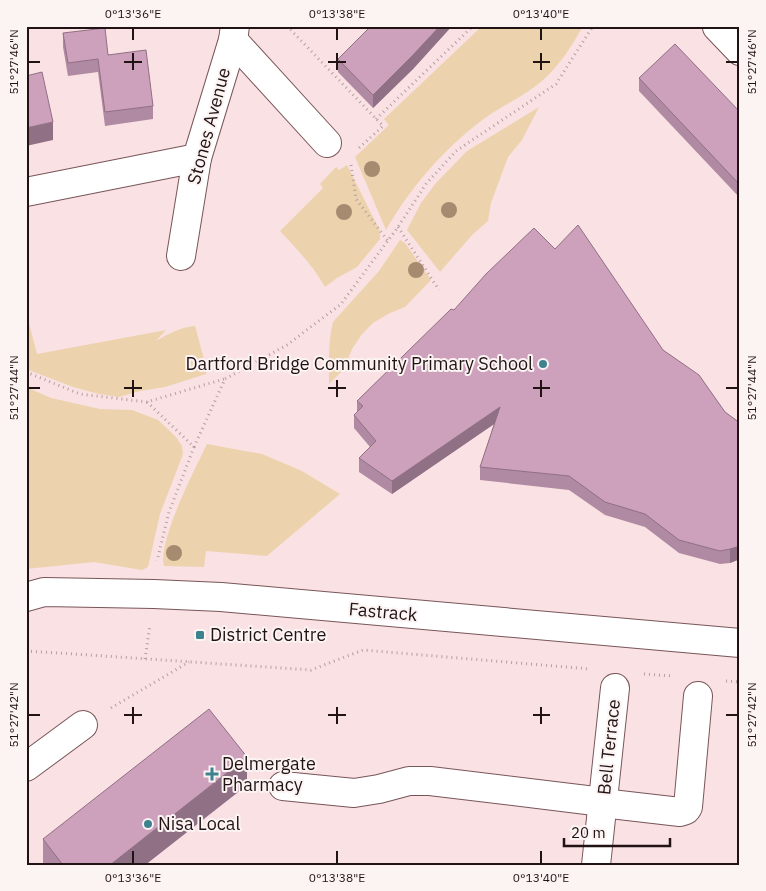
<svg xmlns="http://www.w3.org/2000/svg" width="766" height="891" viewBox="0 0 766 891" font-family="'IBM Plex Sans',sans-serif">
<rect width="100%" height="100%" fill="#fae1e3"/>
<g fill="#ecd3ad">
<path d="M482 26H583C572 46 559 66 542 81 524 97 500 106 481 121 443 150 410 188 386 230L355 157 389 125 384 119Z"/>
<path d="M539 107 522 140 508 157 491 203 488 221 472 235 440 272 407 230 421 203 436 183 467 151Z"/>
<path d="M347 165 380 231V239L357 267 337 278 325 287C313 266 297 249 280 231L323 188 320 184 336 167 339 170Z"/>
<path d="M400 240 405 243 431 280 405 307 390 313 373 323 362 334 352 349 344 369 329 384C329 363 328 342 333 322L379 271Z"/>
<path d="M26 312 37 354 166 330 156 341C168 334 181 327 195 326L207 370 206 374 165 387 140 391 119 397 99 394 73 387 26 369Z"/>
<path d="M26 387 51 398 100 409 132 410 158 420 176 437 182 446 183 454 160 514 148 567 142 570 94 562 26 569Z"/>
<path d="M207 444 262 454 302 471 340 494 267 556 206 551 204 567 164 566C157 542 196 467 207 444Z"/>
</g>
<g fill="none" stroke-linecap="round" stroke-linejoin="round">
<g stroke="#785558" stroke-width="30">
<g id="minor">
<path d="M717 27 740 51"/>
<path d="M233 40 327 143"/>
<path d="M26 192 197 158"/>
<path d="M181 256 197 158 233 40 235 26"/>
<path d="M26 597 44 592 154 594 221 597 740 643"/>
<path d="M26 767 83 725"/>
<path d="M283 786 354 793 379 789 409 781H430L603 802"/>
<path d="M602 803 680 812 686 810 688 807 698 696"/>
<path d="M596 865 615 688"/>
</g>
</g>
<g stroke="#b59fa1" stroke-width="3" stroke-dasharray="1 4" stroke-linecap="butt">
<path d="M287 26 383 126 359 148"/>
<path d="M376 119 473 26"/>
<path d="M351 165 356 199 388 241"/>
<path d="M398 227 439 290"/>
<path d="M26 372 80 394 147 402 224 379"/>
<path d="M147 402 194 447 169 512 157 561"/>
<path d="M194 447 225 379 287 345 341 304 398 227 426 184 456 151 556 84 593 26"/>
<path d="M26 651 89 655 311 670 363 650 590 669"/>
<path d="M145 659 150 625"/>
<path d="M644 674 672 676"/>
<path d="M726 681 740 682"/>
<path d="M111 708 189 662"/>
</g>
<use href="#minor" stroke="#fff" stroke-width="28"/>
</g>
<g fill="#a68b70">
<circle cx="372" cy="169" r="8"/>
<circle cx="449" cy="210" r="8"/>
<circle cx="344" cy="212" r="8"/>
<circle cx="416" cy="270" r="8"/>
<circle cx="174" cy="553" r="8"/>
</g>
<g fill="#b08aa2">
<path d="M371 26H452L413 69 373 108 338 72V59Z"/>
<path d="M63 33 108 55 153 106V119L105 126 98 72 68 76 63 47Z"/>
<path d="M639 78 740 112V198L639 91Z"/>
<path d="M555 249 663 350 725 412 740 423V559L730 563 720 564 679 553 645 527 605 515 569 490 480 480V467L494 424 392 494 359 472V458L370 447 354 428V415L357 412V401L454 310Z"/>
<path d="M247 785 145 865H43V839Z"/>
</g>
<g fill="#907084">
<path d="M440 26H452L413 69 373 108V95Z"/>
<path d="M53 122V140L26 146V128Z"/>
<path d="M500 407V420L392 494V481Z"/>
<path d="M740 546V559L730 563V549Z"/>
<path d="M247 757V785L145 865H110Z"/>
</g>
<g fill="#cda0bc" stroke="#907084">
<path d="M371 26H440L413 55 373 95 338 59Z"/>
<path d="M105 28 108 55 146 50 153 106 105 112 98 59 68 63 63 33Z"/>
<path d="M675 44 740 112V185L639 78Z"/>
<path d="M42 72 53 122 26 128V76Z"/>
<path d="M578 225 663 350 699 375 725 412 740 423V546L730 549 720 551 679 540 645 514 605 502 569 476 480 467 500 407 392 481 359 458 376 441 354 415 363 406 357 401 451 309 454 310 486 274 534 228 555 249Z"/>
<path d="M209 709 247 757 110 865H63L43 839Z"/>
</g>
<path fill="none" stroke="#211314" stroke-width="2" d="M133 28V40M337 28V40M541 28V40M133 53V70M337 53V70M541 53V70M28 62H40M124 62H142M328 62H346M533 62H550M726 62H738M133 380V397M337 380V397M541 380V397M28 388H40M124 388H142M328 388H346M533 388H550M726 388H738M133 707V724M337 707V724M541 707V724M28 715H40M124 715H142M328 715H346M533 715H550M726 715H738M133 851V864M337 851V864M541 851V864"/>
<g fill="#3d828f" stroke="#fcf3f3" stroke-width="2">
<circle cx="543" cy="364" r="5"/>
<rect x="195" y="630" width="10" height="10" rx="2.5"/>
<path d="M209.5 766.5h5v5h5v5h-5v5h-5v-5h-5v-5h5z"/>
<circle cx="148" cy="824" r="5"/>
</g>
<g text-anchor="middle" stroke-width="4" stroke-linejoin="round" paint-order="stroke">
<g font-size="18" fill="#211314" stroke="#fcf3f3">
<text transform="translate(209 126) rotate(-75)" y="6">Stones Avenue</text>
<text transform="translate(383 612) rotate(5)" y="6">Fastrack</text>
<text transform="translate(609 747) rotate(-84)" y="6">Bell Terrace</text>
</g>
<g font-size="18" fill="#211314" stroke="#fcf3f3" text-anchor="start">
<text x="533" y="370" text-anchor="end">Dartford Bridge Community Primary School</text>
<text x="210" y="641">District Centre</text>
<text x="222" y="770">Delmergate<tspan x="222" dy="21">Pharmacy</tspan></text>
<text x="158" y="830">Nisa Local</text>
</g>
</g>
<rect width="766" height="891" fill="none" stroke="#fcf3f3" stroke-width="55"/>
<path d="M564 838v8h106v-8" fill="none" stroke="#211314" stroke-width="2.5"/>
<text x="571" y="838" font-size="15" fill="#211314" stroke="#fcf3f3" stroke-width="4" paint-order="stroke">20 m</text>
<rect x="28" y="28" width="710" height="836" fill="none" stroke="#211314" stroke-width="2"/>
<g font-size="12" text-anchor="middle" fill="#211314">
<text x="133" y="18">0°13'36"E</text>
<text x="337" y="18">0°13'38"E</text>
<text x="541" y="18">0°13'40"E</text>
<text transform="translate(14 62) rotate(-90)" y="4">51°27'46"N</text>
<text transform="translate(752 62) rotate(-90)" y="4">51°27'46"N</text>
<text transform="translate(14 388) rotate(-90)" y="4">51°27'44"N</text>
<text transform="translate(752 388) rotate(-90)" y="4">51°27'44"N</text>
<text transform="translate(14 715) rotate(-90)" y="4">51°27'42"N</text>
<text transform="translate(752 715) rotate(-90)" y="4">51°27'42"N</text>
<text x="133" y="882">0°13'36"E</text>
<text x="337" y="882">0°13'38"E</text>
<text x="541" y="882">0°13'40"E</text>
</g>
</svg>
